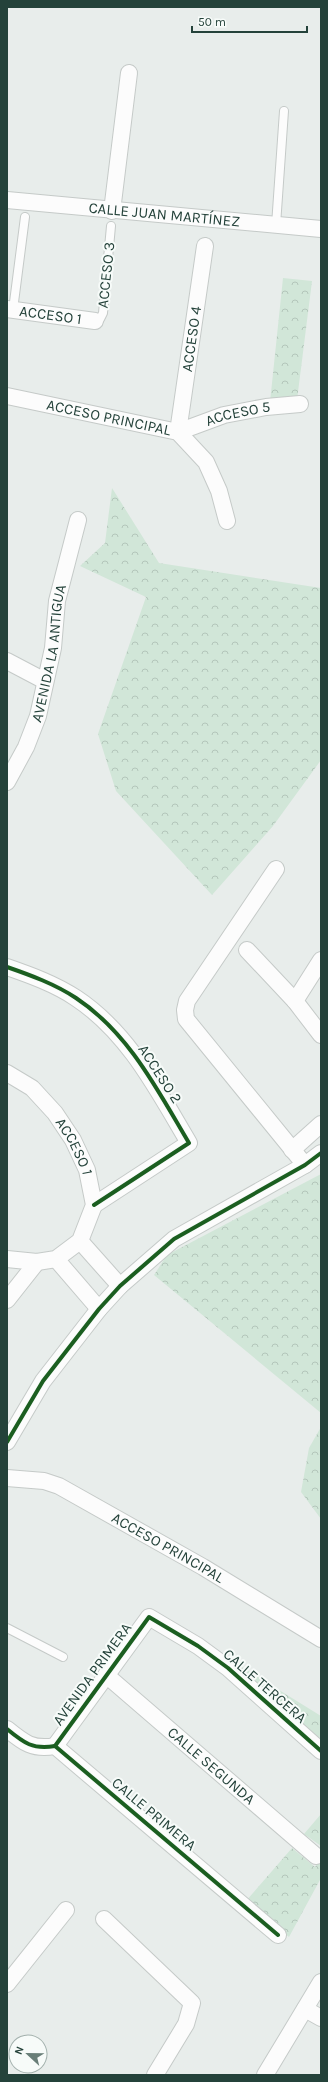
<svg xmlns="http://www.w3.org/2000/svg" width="328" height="2082" viewBox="0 0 328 2082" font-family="Karla,sans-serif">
<defs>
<pattern id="forest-crowns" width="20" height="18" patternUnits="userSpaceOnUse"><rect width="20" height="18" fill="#d1e6d8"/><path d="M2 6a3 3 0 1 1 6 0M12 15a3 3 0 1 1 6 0" fill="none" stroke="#b3c6ba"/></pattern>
</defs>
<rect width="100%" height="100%" fill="#e8edeb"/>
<g fill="url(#forest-crowns)">
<path d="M283 278 312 281 297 400 270 402Z"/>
<path d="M112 488 159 563 321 588V760L273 826 212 895 116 791 98 734 146 597 80 566 105 543Z"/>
<path d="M321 1174V1413L154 1275 167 1255Z"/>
<path d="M321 1427V1519L301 1492 309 1448Z"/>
<path d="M216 1651 321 1716V1743Z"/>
<path d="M321 1814V1846L304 1834Z"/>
<path d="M292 1848 315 1867 321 1857V1878L289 1937 246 1901Z"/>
</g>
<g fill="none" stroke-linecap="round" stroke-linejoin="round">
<g stroke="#c5cac8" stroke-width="10">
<g id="service">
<path d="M276 225 284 111"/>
<path d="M13 310 25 217"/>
<path d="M95 321 100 319 103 313 111 226"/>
<path d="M7 1628 63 1657"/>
</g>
</g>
<g stroke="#c5cac8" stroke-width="18">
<g id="minor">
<path id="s1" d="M7 200 321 229"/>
<path d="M112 211 129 73"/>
<path id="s2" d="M7 309 95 321"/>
<path id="s3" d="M7 396 178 432 206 462 219 491 227 521"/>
<path id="s4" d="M178 432 205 246"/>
<path id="s5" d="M178 432 224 415 266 407 300 404"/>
<path d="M7 661 45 681"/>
<path id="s6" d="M7 782 26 747 38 716 53 648 57 601 78 520"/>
<path d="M276 869 187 1001 185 1010 186 1019 305 1165"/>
<path d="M247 950 295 1001 321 1035"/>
<path d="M7 967C30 975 55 984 76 998 129 1033 158 1091 189 1143L94 1205"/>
<path d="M295 1001 321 960"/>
<path id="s7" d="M7 1073 32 1088 55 1113 73 1140 87 1170 94 1205 80 1241 56 1259 37 1262 7 1259"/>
<path d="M292 1150 321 1124"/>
<path d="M80 1241 120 1286"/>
<path d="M56 1259 99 1309"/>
<path d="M7 1300 37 1262"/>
<path d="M7 1442 43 1381 99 1309 120 1286 174 1239 305 1165 321 1153"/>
<path id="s8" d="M7 1478 44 1481 59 1486 203 1567 321 1639"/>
<path id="s9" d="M106 1675 316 1856"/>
<path d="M7 1729C24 1743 33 1750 55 1746L278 1935"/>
<path d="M55 1746 149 1617 198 1646 228 1668 321 1751"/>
<path d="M104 1919 192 2003 186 2024 155 2075"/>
<path d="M7 1984 66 1910"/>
<path d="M305 2009 321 2018"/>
<path d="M265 2075 321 1982"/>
</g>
</g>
<use href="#service" stroke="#fcfcfc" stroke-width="8"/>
<use href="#minor" stroke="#fcfcfc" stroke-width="16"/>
<g stroke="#f7fbf9" stroke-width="6">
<g id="cycleway">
<path d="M7 967C30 975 55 984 76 998 129 1033 158 1091 189 1143L94 1205"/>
<path d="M7 1442 43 1381 99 1309 120 1286 174 1239 305 1165 321 1153"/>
<path d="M7 1729C24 1743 33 1750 55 1746L278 1935"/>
<path d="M55 1746 149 1617 198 1646 228 1668 321 1751"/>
</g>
</g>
<use href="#cycleway" stroke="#1b5e20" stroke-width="4"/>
</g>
<g text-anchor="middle" stroke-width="4" stroke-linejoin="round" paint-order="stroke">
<g font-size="15" fill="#24423a" stroke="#f7fbf9">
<text dy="5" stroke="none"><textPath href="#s1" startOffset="158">CALLE JUAN MARTÍNEZ</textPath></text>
<text transform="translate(106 275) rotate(-84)" y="5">ACCESO 3</text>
<text dy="5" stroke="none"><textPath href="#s2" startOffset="44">ACCESO 1</textPath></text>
<text dy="5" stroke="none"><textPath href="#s4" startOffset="94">ACCESO 4</textPath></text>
<text dy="5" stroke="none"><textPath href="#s5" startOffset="63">ACCESO 5</textPath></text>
<text dy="5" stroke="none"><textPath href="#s3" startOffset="104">ACCESO PRINCIPAL</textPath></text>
<text dy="5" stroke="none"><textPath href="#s6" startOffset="137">AVENIDA LA ANTIGUA</textPath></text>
<text transform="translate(160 1074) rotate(57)" y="5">ACCESO 2</text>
<text dy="5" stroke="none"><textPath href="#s7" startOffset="102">ACCESO 1</textPath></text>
<text dy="5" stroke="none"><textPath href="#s8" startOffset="178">ACCESO PRINCIPAL</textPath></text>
<text transform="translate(92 1674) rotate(-54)" y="5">AVENIDA PRIMERA</text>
<text transform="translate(265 1686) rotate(41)" y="5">CALLE TERCERA</text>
<text dy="5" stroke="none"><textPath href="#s9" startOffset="139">CALLE SEGUNDA</textPath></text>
<text transform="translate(154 1814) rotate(40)" y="5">CALLE PRIMERA</text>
</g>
</g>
<rect width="328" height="2082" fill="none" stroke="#24423a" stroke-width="16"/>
<g transform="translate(28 2054) rotate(292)"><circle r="19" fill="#f7fbf9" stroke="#a3b1ad"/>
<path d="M0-3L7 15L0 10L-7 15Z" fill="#697e78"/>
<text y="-6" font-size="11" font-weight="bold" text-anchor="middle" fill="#24423a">N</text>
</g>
<path d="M192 26v6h115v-6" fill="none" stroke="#24423a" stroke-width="2"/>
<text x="198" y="26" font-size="12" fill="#24423a" stroke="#f7fbf9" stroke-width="3" paint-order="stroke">50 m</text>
</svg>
